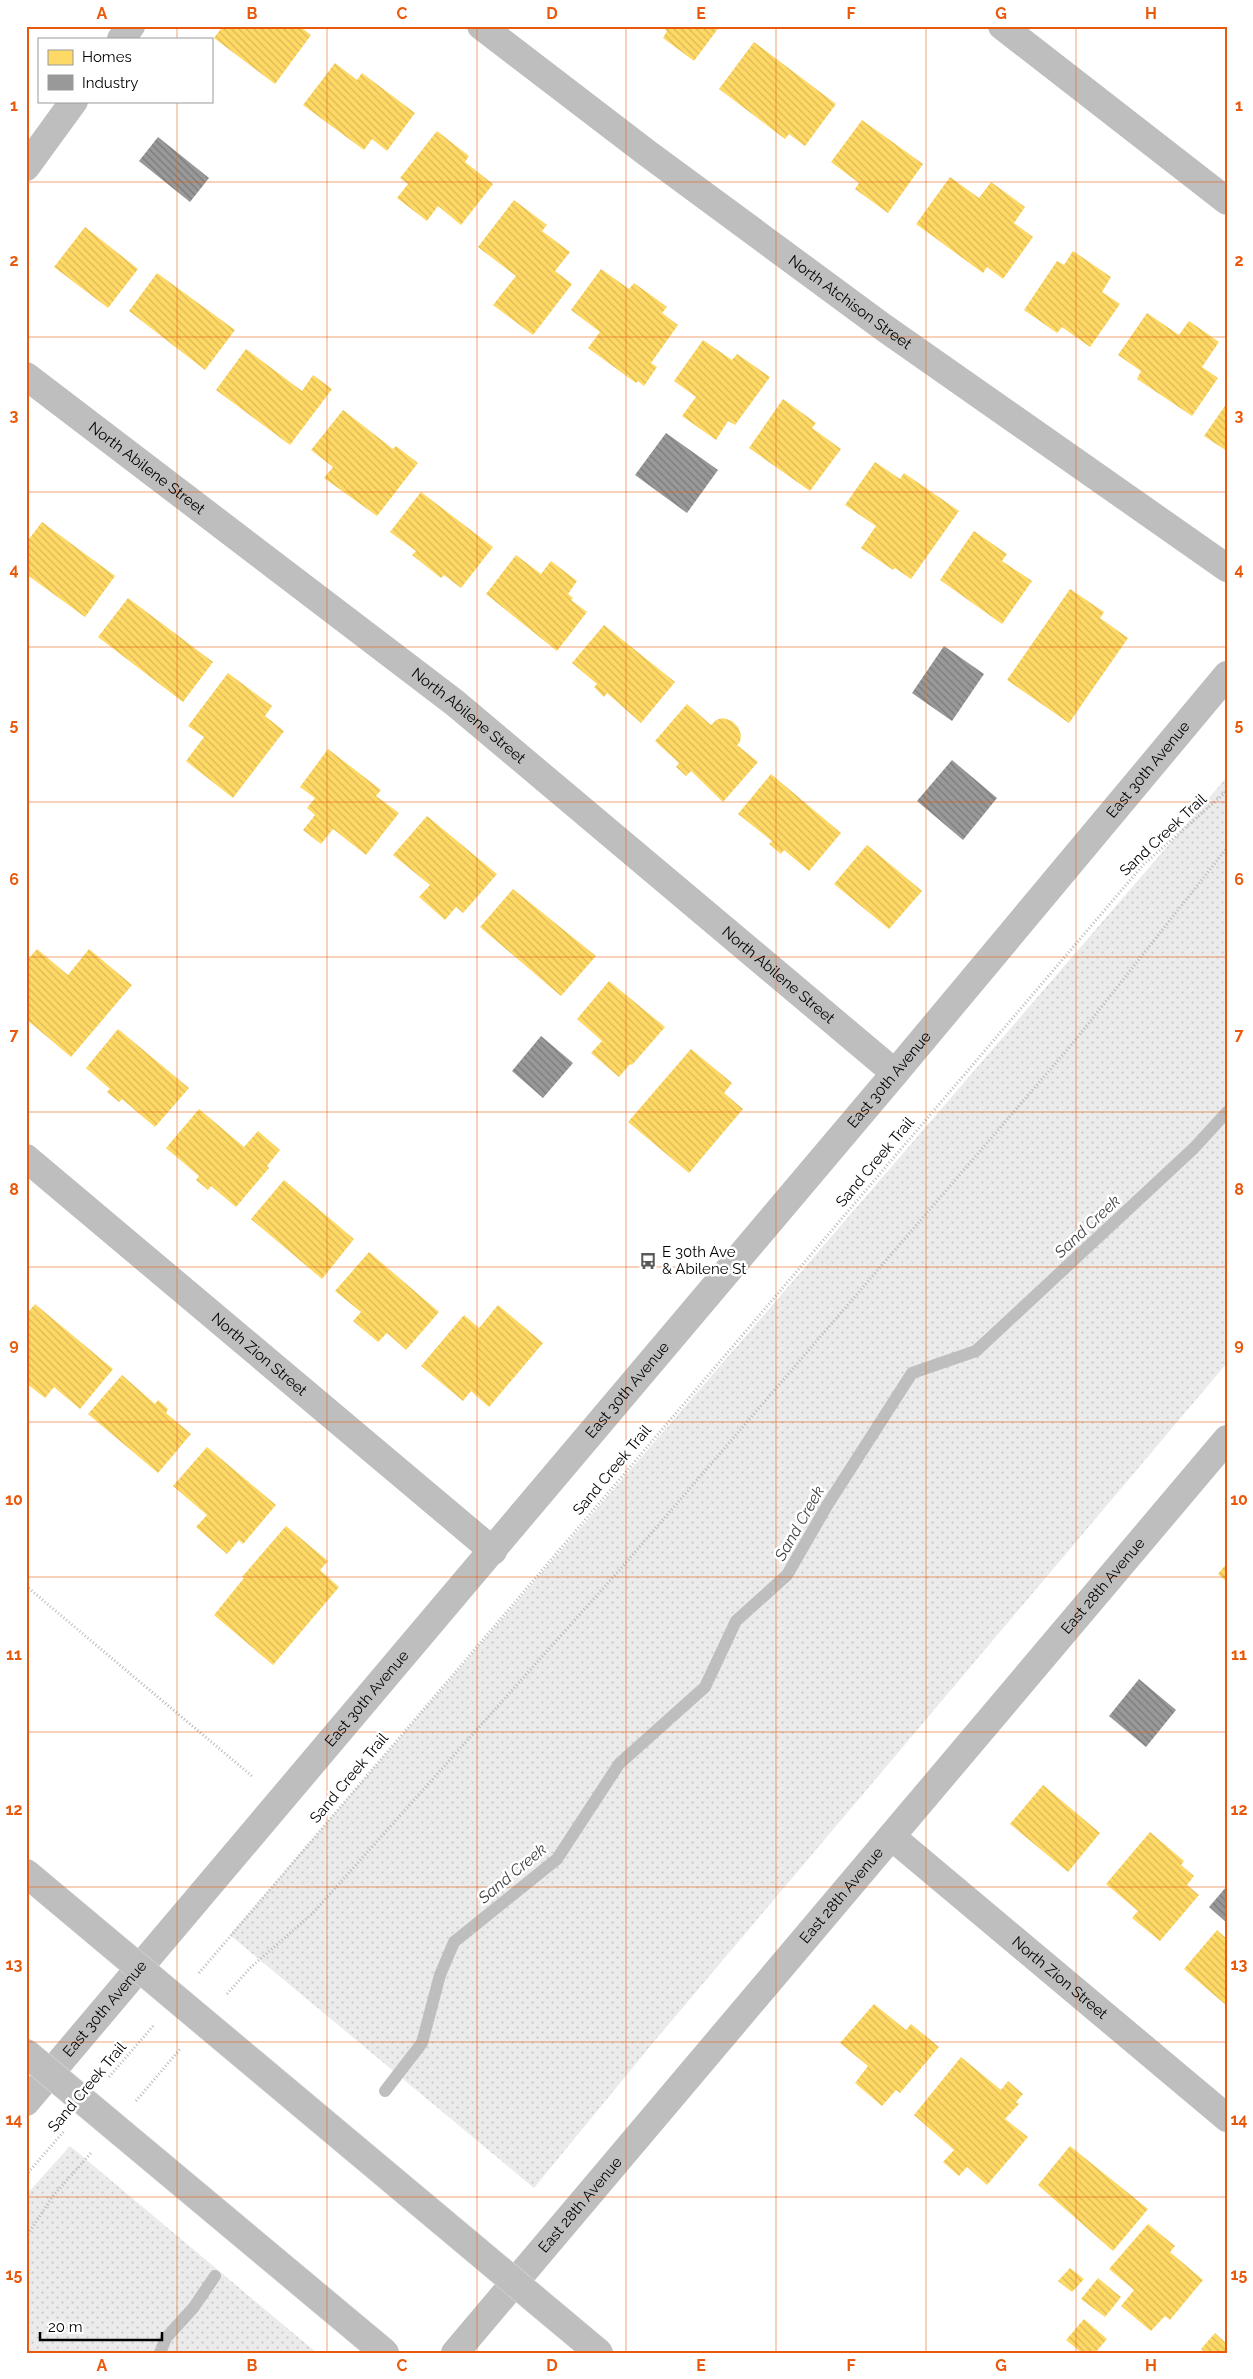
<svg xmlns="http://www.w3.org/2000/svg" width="1253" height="2379" viewBox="0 0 1253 2379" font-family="Raleway,sans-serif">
<defs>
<pattern id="grass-dots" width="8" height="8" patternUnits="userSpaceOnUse" patternTransform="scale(1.25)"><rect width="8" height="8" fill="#ebebeb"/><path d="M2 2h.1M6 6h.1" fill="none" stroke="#c8c8c8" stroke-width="1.8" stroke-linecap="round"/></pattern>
<pattern id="homes-back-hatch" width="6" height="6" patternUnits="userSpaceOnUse" patternTransform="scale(1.25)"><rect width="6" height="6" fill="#ffd966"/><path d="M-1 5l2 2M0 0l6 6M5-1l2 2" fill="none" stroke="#d9b857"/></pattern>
<pattern id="industry-back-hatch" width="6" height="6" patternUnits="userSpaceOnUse" patternTransform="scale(1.25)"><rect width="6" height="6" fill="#999"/><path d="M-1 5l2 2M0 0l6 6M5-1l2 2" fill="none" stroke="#7a7a7a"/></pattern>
</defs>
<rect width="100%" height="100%" fill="#fff"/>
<g fill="url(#grass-dots)">
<path d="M1227 777V1363L652 2044 534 2188 230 1935Z"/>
<path d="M70 2146 317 2353H26V2195Z"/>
</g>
<g fill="url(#homes-back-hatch)">
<path d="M223 26H299L311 35 275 84 214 38Z"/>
<path d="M661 26H720L694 61 663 38 667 31Z"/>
<path d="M754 42 836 104 805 146 789 134 785 139 719 89Z"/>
<path d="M335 63 357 80 362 73 415 113 387 151 372 139 364 150 303 105Z"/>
<path d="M862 120 923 164 888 213 855 189 859 183 831 162Z"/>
<path d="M437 131 469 156 465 162 493 184 461 225 438 206 427 221 397 198 408 184 400 178Z"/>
<path d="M950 177 979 198 991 182 1025 207 1014 223 1033 237 1003 279 987 267 983 273 916 224Z"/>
<path d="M514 200 547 225 542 231 570 252 555 271 572 284 533 335 493 305 516 276 478 247Z"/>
<path d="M85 227 138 269 108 308 54 267Z"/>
<path d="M1073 251 1111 277 1102 292 1120 304 1090 347 1062 327 1057 333 1024 310 1057 261 1064 265Z"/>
<path d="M601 269 629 289 634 283 659 301 667 307 662 313 678 325 651 363 657 367 644 386 638 381 636 383 588 348 600 332 571 310Z"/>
<path d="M157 273 235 330 205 370 129 311Z"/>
<path d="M1147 313 1179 335 1189 321 1219 342 1202 367 1218 378 1192 416 1137 379 1141 371 1118 355Z"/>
<path d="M703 340 732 360 737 354 770 377 735 425 728 421 716 440 682 416 696 397 674 381Z"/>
<path d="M246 349 302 391 313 375 332 389 290 445 216 390Z"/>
<path d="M783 399 816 423 812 428 841 449 810 491 749 448Z"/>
<path d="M1227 403V451L1204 436Z"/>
<path d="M343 410 393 449 396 446 418 463 377 516 324 478 333 467 311 450Z"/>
<path d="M875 462 900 479 904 473 959 511 911 579 895 568 893 570 861 548 876 526 845 505Z"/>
<path d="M421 492 493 547 461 588 444 575 441 578 412 555 416 551 390 532Z"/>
<path d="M42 522 115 576 85 617 26 574V543Z"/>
<path d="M974 531 1007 554 1002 561 1032 581 1002 624 940 580Z"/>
<path d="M516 555 541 574 551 561 577 581 568 594 573 598 571 600 587 612 557 651 486 594Z"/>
<path d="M1070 589 1104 612 1100 618 1128 638 1069 723 1007 680Z"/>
<path d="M128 598 213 662 183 702 98 637Z"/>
<path d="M604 625 675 682 641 723 607 693 604 697 594 687 597 684 572 663Z"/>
<path d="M228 673 272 706 265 716 284 731 233 798 186 761 204 737 188 726Z"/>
<path d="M687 704 711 725 716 720 723 718 732 721 738 727 741 735 740 742 737 745 758 762 723 802 691 771 686 776 676 767 679 763 655 741Z"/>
<path d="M328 749 381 790 376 796 399 813 366 855 333 829 321 844 303 830 315 815 307 808 315 798 300 787Z"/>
<path d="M771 774 841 833 809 871 784 850 781 854 769 844 772 841 738 814Z"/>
<path d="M427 816 497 874 463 913 456 907 445 920 419 897 430 885 393 855Z"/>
<path d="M867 845 922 891 889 929 834 884Z"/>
<path d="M513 889 596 956 561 996 480 927Z"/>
<path d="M37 949 68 975 89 949 132 985 71 1057 26 1019V962Z"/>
<path d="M609 981 665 1027 632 1065 630 1064 619 1077 591 1053 602 1041 577 1019Z"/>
<path d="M118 1029 189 1088 155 1127 122 1099 119 1102 107 1092 110 1089 86 1068Z"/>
<path d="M691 1049 732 1083 724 1093 743 1109 689 1173 628 1122Z"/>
<path d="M199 1109 244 1147 258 1131 280 1150 267 1166 269 1168 236 1207 211 1186 208 1190 196 1180 199 1176 166 1148Z"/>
<path d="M284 1180 354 1239 322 1279 251 1219Z"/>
<path d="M369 1252 439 1312 406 1350 387 1333 378 1342 353 1321 361 1312 335 1291Z"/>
<path d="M35 1304 113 1369 80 1409 54 1387 45 1398 26 1383V1315Z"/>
<path d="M498 1305 543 1343 489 1407 471 1391 463 1401 421 1366 464 1315 479 1328Z"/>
<path d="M122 1375 155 1404 158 1400 168 1409 166 1413 191 1434 158 1473 88 1414Z"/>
<path d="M207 1447 276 1505 243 1544 239 1540 227 1554 196 1527 207 1515 173 1486Z"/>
<path d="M286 1526 328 1561 320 1570 339 1587 273 1665 214 1615 244 1578 242 1577Z"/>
<path d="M1227 1563V1582L1218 1574Z"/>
<path d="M1043 1785 1100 1833 1068 1872 1010 1824Z"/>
<path d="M1150 1832 1184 1861 1181 1865 1194 1876 1187 1885 1199 1895 1160 1941 1132 1918 1138 1911 1106 1884Z"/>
<path d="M1217 1930 1227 1939V2006L1184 1969Z"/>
<path d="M874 2004 906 2030 911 2024 939 2047 900 2093 896 2090 882 2106 855 2083 868 2066 840 2043Z"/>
<path d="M961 2057 1001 2090 1008 2081 1023 2094 1016 2102 1019 2104 1005 2119 1028 2137 987 2185 967 2167 959 2176 943 2162 954 2150 914 2115Z"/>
<path d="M1070 2146 1148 2209 1113 2251 1038 2185Z"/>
<path d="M1148 2224 1175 2246 1170 2252 1203 2280 1170 2320 1165 2316 1151 2331 1121 2306 1134 2290 1109 2269Z"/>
<path d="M1070 2268 1084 2279 1072 2292 1058 2281Z"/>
<path d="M1098 2278 1121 2297 1105 2317 1081 2299Z"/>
<path d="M1084 2319 1107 2339 1095 2353H1082L1066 2340Z"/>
<path d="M1215 2333 1227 2344V2349L1223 2353H1206L1201 2349Z"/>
</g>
<g fill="url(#industry-back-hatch)">
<path d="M158 137 209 178 190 202 139 161Z"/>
<path d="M666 433 718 470 687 513 635 475Z"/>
<path d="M944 646 984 674 952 721 912 693Z"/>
<path d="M952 760 997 798 963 840 917 801Z"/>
<path d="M541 1036 573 1063 543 1098 512 1071Z"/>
<path d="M1139 1679 1176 1710 1146 1747 1109 1716Z"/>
<path d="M1227 1886V1923L1209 1907Z"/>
</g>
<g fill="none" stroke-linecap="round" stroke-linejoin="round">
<g stroke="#bebebe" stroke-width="12">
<path d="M385 2091 422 2043 440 1975 454 1942 557 1859 619 1764 705 1687 736 1621 787 1575 828 1504 912 1373 976 1351 1194 1148 1227 1112"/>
<path d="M160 2353 166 2338 194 2307 215 2276"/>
</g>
<g stroke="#b9b9b9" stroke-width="3" stroke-dasharray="1 2.5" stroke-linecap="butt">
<path d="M26 1586 253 1777"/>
<path d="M199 1973 1143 865 1227 791"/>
<path d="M227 1994 250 1968 313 1913 624 1565 1073 1043 1227 848"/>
<path d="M109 2077 154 2025"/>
<path d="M136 2101 181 2048"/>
<path d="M26 2175 65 2130"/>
<path d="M26 2237 53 2196 91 2153"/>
</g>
<g stroke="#bebebe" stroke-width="28">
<path id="s1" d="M481 26 647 153 883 327 1227 568"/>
<path d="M1002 26 1227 201"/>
<path d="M121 39 131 26"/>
<path d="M26 167 74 101"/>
<path id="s2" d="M26 376 455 703 895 1073"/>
<path id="s3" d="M26 1158 493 1551"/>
<path id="s4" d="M892 1837 1227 2118"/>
<path id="s5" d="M26 2102 895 1073 1227 675"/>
<path id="s6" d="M455 2353 1227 1439"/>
</g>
<g stroke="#dbdbdb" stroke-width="29" stroke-linecap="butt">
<g id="highway-bridge">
<path d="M26 1873 599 2353"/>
<path d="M26 2053 385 2353"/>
</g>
</g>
<use href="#highway-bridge" stroke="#bebebe" stroke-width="28"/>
</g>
<path fill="none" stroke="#e8590c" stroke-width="1" stroke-opacity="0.55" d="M177 26V39M327 26V2353M477 26V2353M626 26V2353M776 26V2353M926 26V2353M1076 26V2353M177 101V2353M26 182H1227M26 337H1227M26 492H1227M26 647H1227M26 802H1227M26 957H1227M26 1112H1227M26 1267H1227M26 1422H1227M26 1577H1227M26 1732H1227M26 1887H1227M26 2042H1227M26 2197H1227"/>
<defs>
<g id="bus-bare" transform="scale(1.35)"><path d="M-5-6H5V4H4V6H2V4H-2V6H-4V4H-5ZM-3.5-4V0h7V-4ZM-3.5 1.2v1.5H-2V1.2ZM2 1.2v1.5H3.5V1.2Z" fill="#595959" stroke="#fff" stroke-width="2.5" paint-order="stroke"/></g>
</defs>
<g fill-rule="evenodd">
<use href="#bus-bare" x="648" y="1261"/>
</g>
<g text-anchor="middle" stroke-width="5" stroke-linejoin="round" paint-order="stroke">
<g font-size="15" fill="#000" stroke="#fff">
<text dy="5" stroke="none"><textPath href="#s1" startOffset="461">North Atchison Street</textPath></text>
<text dy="5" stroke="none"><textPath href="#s2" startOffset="152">North Abilene Street</textPath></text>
<text dy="5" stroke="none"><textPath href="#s2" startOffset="558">North Abilene Street</textPath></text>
<text dy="5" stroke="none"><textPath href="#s5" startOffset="1742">East 30th Avenue</textPath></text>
<text transform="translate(1163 835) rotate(-43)" y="5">Sand Creek Trail</text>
<text dy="5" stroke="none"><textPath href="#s2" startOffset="962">North Abilene Street</textPath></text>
<text dy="5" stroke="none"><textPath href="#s5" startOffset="1338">East 30th Avenue</textPath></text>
<text transform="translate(875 1162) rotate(-50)" y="5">Sand Creek Trail</text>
<text dy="5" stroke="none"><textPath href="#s3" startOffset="305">North Zion Street</textPath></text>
<text dy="5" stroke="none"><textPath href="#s5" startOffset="932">East 30th Avenue</textPath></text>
<text transform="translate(612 1470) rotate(-50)" y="5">Sand Creek Trail</text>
<text dy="5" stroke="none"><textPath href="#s6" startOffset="1004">East 28th Avenue</textPath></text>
<text dy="5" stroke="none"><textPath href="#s5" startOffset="528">East 30th Avenue</textPath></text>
<text transform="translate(349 1778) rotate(-50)" y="5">Sand Creek Trail</text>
<text dy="5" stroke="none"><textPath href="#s6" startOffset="599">East 28th Avenue</textPath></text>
<text dy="5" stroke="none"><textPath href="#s4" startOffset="219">North Zion Street</textPath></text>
<text dy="5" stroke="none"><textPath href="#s5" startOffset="122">East 30th Avenue</textPath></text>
<text transform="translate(87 2087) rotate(-50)" y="5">Sand Creek Trail</text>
<text dy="5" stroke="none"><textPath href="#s6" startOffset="194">East 28th Avenue</textPath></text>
</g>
<g font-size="15" fill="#000" stroke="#fff" text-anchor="start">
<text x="662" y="1257">E 30th Ave<tspan x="662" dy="17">&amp; Abilene St</tspan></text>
</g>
<g font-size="16" font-style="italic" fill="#434343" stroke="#fff">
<text transform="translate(1087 1226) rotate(-43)" y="6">Sand Creek</text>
<text transform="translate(799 1523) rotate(-60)" y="6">Sand Creek</text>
<text transform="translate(512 1873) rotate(-40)" y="6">Sand Creek</text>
</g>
</g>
<rect width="1253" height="2379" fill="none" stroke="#ffffff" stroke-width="55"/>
<rect x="38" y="38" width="175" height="65" fill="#ffffff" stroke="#999999"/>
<rect x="48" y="50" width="25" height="15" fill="#ffd966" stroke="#999999"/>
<text x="82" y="62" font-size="15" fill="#000000">Homes</text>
<rect x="48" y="75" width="25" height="15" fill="#999999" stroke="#999999"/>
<text x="82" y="88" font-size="15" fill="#000000">Industry</text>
<path d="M40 2332v8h122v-8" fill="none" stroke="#000000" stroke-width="2.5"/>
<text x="48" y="2332" font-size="15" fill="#000000" stroke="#ffffff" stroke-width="4" paint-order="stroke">20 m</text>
<rect x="28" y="28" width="1198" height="2324" fill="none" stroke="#e8590c" stroke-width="2"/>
<g font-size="16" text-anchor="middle" font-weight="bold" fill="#e8590c">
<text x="102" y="19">A</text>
<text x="252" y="19">B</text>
<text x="402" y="19">C</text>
<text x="552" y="19">D</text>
<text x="701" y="19">E</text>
<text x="851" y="19">F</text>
<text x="1001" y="19">G</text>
<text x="1151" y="19">H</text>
<text x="14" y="111">1</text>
<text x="1239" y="111">1</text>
<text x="14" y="266">2</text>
<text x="1239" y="266">2</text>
<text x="14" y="421">3</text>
<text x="1239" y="421">3</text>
<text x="14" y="575">4</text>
<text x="1239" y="575">4</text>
<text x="14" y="730">5</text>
<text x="1239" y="730">5</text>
<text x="14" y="885">6</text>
<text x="1239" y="885">6</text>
<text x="14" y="1040">7</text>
<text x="1239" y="1040">7</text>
<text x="14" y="1195">8</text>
<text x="1239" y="1195">8</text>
<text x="14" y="1350">9</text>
<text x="1239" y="1350">9</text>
<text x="14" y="1505">10</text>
<text x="1239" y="1505">10</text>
<text x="14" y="1660">11</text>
<text x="1239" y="1660">11</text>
<text x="14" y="1815">12</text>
<text x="1239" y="1815">12</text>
<text x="14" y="1970">13</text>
<text x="1239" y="1970">13</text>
<text x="14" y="2125">14</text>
<text x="1239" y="2125">14</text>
<text x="14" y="2280">15</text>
<text x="1239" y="2280">15</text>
<text x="102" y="2371">A</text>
<text x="252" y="2371">B</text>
<text x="402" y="2371">C</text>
<text x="552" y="2371">D</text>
<text x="701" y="2371">E</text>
<text x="851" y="2371">F</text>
<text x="1001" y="2371">G</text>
<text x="1151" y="2371">H</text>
</g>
</svg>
